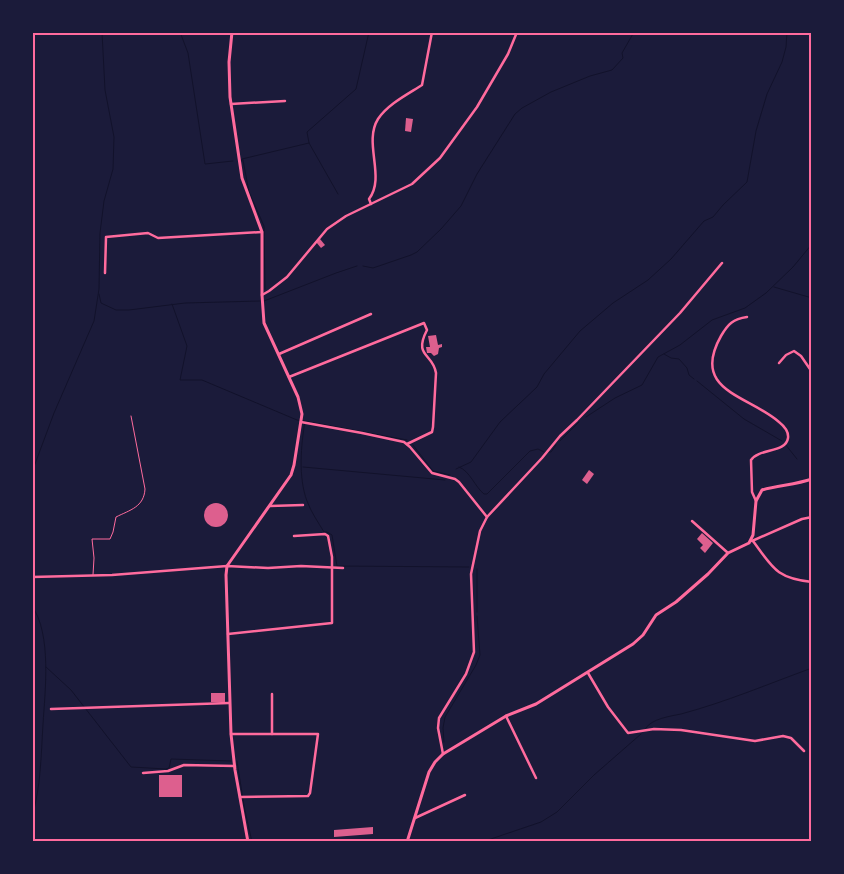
<svg xmlns="http://www.w3.org/2000/svg" width="844" height="874" viewBox="0 0 844 874" font-family="Lato,sans-serif">
<rect width="100%" height="100%" fill="#1b1b3a"/>
<g fill="none" stroke-linecap="round" stroke-linejoin="round">
<g stroke="#12122b" stroke-width="1">
<path d="M180 32 188 53 205 164 233 161"/>
<path d="M243 160 249 192 264 226 265 289"/>
<path d="M241 161 242 159 309 143"/>
<path d="M338 194 309 143 307 132 356 89 369 32"/>
<path d="M363 266 373 268 411 255 417 252 441 229 461 206 477 174 515 114 522 108 551 92 590 76 612 70 623 58 622 53 634 32"/>
<path d="M774 287 812 298"/>
<path d="M99 294 101 303 116 310H129L185 303 260 301"/>
<path d="M264 301 336 273 357 266"/>
<path d="M172 304 187 346 180 380H202L297 420 305 421C301 445 298 477 307 501 311 512 318 522 324 532H327L332 535 337 566 469 567"/>
<path d="M664 354 671 358 679 359 687 368 689 375 694 379"/>
<path d="M697 381 744 419 782 441"/>
<path d="M586 417 615 398 642 385 658 357 680 345 712 320 745 308 766 293 793 267 812 244"/>
<path d="M305 421 407 440"/>
<path d="M560 441 579 422"/>
<path d="M785 444 797 459"/>
<path d="M413 445 433 471 450 475"/>
<path d="M548 452H551L556 445"/>
<path d="M303 467 445 480"/>
<path d="M459 467C470 471 475 487 484 494H487L530 451 538 449 544 452"/>
<path d="M456 469 471 462 500 422 537 387 544 374 580 331 613 303 648 280 671 259 704 221 713 217 723 205 747 182 756 131 767 94 782 62 786 47 787 32"/>
<path d="M32 472 54 413 94 321 99 289 100 233 104 201 113 169 114 137 105 90 102 32"/>
<path d="M32 606C52 634 45 692 43 724 41 756 41 786 32 817"/>
<path d="M477 612V569"/>
<path d="M46 667 71 690 131 767 166 769 169 768 171 759 231 761"/>
<path d="M646 728C651 719 671 716 681 714 726 702 768 684 812 668"/>
<path d="M444 742 443 728 445 717 476 665 480 655 477 616"/>
<path d="M237 761 244 806 252 842"/>
<path d="M482 842 541 822 557 812 594 775 641 734"/>
</g>
</g>
<g fill="#dd5f8e">
<path d="M406 118 413 119 411 132 405 131Z"/>
<path d="M320 239 325 245 321 248 316 242Z"/>
<path d="M436 335 438 345 442 344V347L439 348 438 354 434 356 431 353H427L426 347H430L428 336Z"/>
<path d="M589 470 594 474 587 484 582 480Z"/>
<circle cx="216" cy="515" r="12"/>
<path d="M702 533 713 543 705 553 700 548 703 545 697 539Z"/>
<rect x="211" y="693" width="14" height="9"/>
<rect x="159" y="775" width="23" height="22"/>
<path d="M373 827V834L334 837V830Z"/>
</g>
<g fill="none" stroke-linecap="round" stroke-linejoin="round">
<path stroke="#ff6b9d" stroke-width="1" d="M93 575 94 558 92 539H110L113 532 116 517C130 510 144 507 145 489L131 416"/>
<g stroke="#ff6b9d" stroke-width="2.5">
<path d="M231 104 285 101"/>
<path d="M371 204 369 199C386 177 363 143 378 119 388 104 408 94 422 85L432 32"/>
<path d="M105 273 106 237 148 233 158 238 262 232"/>
<path d="M262 295 269 291 287 277 327 229 346 216 412 184 440 158 477 107 508 54 517 32"/>
<path d="M747 317C733 319 728 324 721 336 690 391 748 395 779 422 784 426 789 431 788 438 786 453 759 448 751 460L752 492 756 501"/>
<path d="M279 354 371 314"/>
<path d="M779 363 786 355 794 351 801 356 812 372"/>
<path d="M289 377 424 323 427 330C413 357 433 353 436 373L433 427 432 432 407 444"/>
<path d="M301 422 362 433 404 442 410 447 432 473 455 479 459 482 487 517"/>
<path d="M270 506 303 505"/>
<path d="M692 521 728 553"/>
<path d="M752 541 802 519 812 517"/>
<path d="M753 541C773 568 776 578 812 582"/>
<path d="M32 577 112 575 227 566 268 568 301 566 343 568"/>
<path d="M228 634 332 623V557L328 536 325 534 294 536"/>
<path d="M588 673 608 707 628 733 654 729 681 730 755 741 783 736 791 738 804 751"/>
<path d="M272 694V734"/>
<path d="M51 709 229 703"/>
<path d="M506 716 536 778"/>
<path d="M231 734H318L310 793 308 796 240 797"/>
<path d="M443 754 438 728 439 718 466 674 474 652 471 574 480 531 487 517 542 458 560 436 577 420 680 313 722 263"/>
<path d="M143 773 168 771 184 765 235 766"/>
<path d="M415 818 465 795"/>
</g>
<g stroke="#ff6b9d" stroke-width="3">
<path d="M232 32 229 62 230 97 242 178 262 232V295L264 323 298 397 302 414 294 465 291 475 227 566 226 575 231 734 235 770 248 842"/>
<path d="M407 842 429 772 435 762 443 754 506 716 536 704 633 644 643 635 656 615 676 602 708 574 728 553 749 543 753 535 756 501 762 490C778 485 795 485 812 479"/>
</g>
</g>
<rect width="844" height="874" fill="none" stroke="#1b1b3a" stroke-width="68"/>
<rect x="34" y="34" width="776" height="806" fill="none" stroke="#ff6b9d" stroke-width="2"/>
</svg>
